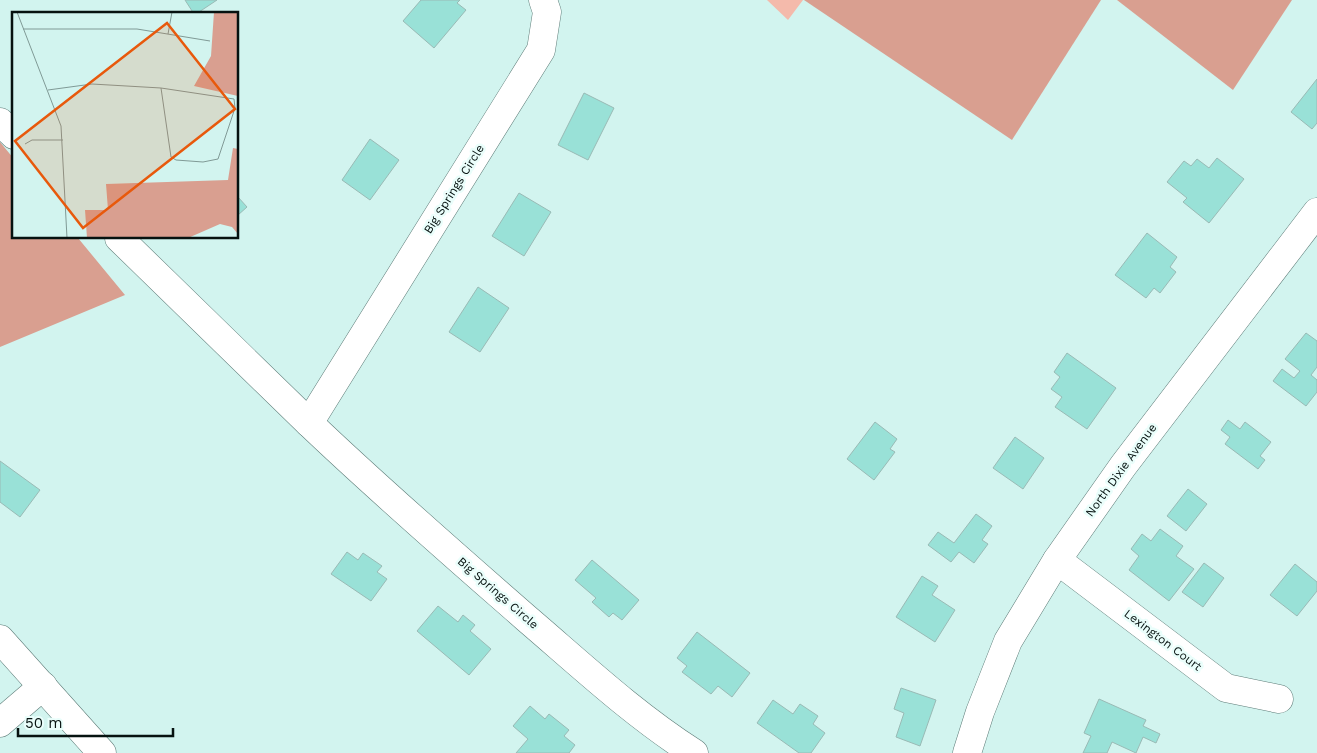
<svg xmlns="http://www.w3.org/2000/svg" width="1317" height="753" viewBox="0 0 1317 753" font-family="'Work Sans',sans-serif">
<rect width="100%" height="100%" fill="#d2f4ef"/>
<path fill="#f4baab" d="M767 0H803L788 20Z"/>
<g fill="#d99f90">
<path d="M804 0H1101L1012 140Z"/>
<path d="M1117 0H1292L1233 90Z"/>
<path d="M0 142 14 159V238H78L125 295 0 347Z"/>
</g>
<g fill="#99e1d7" stroke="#99bab5">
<path d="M185 0H217L196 14H194Z"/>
<path d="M421 0H460L457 3 466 10 434 48 403 21Z"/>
<path d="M1317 79V123L1312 129 1291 112Z"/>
<path d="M584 93 614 108 588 160 558 145Z"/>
<path d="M370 139 399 160 370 200 342 180Z"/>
<path d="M1217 158 1244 179 1209 223 1183 202 1187 198 1167 182 1184 161 1191 166 1197 159 1209 168Z"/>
<path d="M519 193 551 212 524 256 492 236Z"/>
<path d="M238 197 247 207 238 215Z"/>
<path d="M1147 233 1177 257 1170 267 1176 272 1160 293 1154 288 1146 298 1115 275Z"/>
<path d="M478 287 509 308 480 352 449 332Z"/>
<path d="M1306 333 1317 341V367L1311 375 1317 380V392L1306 406 1273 381 1282 369 1294 378 1300 371 1285 359Z"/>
<path d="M1067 353 1116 388 1087 429 1055 407 1062 397 1051 389 1060 377 1054 372Z"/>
<path d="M1228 420 1240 429 1245 422 1271 442 1260 456 1265 460 1258 469 1225 444 1230 437 1221 430Z"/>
<path d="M875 422 897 439 890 449 895 452 874 480 847 459Z"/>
<path d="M1015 437 1044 458 1023 489 993 468Z"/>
<path d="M0 461 40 490 20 517 0 502Z"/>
<path d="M1188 489 1207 504 1186 531 1167 516Z"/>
<path d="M976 514 992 526 982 540 988 544 974 563 959 552 951 562 928 545 938 532 954 543Z"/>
<path d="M1160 529 1183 546 1176 556 1194 569 1169 601 1129 570 1139 556 1131 549 1142 534 1151 541Z"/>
<path d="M347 552 358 560 363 553 382 566 377 572 387 579 371 601 331 574Z"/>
<path d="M592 560 639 600 622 620 613 613 609 617 592 602 596 598 575 580Z"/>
<path d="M1204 563 1224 578 1203 607 1182 592Z"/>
<path d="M1295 564 1317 582V591L1297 616 1270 595Z"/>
<path d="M922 576 938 586 932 595 955 610 935 642 896 617Z"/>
<path d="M438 606 458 622 463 615 475 625 470 631 491 649 469 675 417 631Z"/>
<path d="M697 632 750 673 732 697 718 686 711 694 682 672 687 666 677 658Z"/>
<path d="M901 688 936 700 920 746 896 737 904 713 894 709Z"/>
<path d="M1099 699 1146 720 1143 726 1160 734 1156 743 1143 737 1136 753 1112 742 1107 753H1083L1091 736 1084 733Z"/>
<path d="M773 700 793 714 800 704 818 716 813 724 825 733 811 753H799L757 723Z"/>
<path d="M530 706 545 719 549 714 569 730 564 736 575 745 569 753H516L528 739 513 726Z"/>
</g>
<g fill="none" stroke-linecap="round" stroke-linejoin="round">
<g stroke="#5e7c78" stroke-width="29">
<g id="minor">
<path d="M0 122 14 135"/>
<path d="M119 238 309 423 541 50 547 12 543 0"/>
<path d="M309 423C379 490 453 554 526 618 581 665 633 714 694 753"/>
<path d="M1057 560 1226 688 1279 699"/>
<path d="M0 639 102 753"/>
<path d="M0 723 43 686"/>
<path d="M967 753 980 712 1008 641 1057 560 1123 466 1317 212"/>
</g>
</g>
<use href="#minor" stroke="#fff" stroke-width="28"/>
</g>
<g text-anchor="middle" stroke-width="5" stroke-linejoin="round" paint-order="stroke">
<g font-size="12" fill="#061210" stroke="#eafefb">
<text transform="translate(454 189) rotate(-58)" y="4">Big Springs Circle</text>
<text transform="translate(1121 470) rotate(-54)" y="4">North Dixie Avenue</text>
<text transform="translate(498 593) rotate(41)" y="4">Big Springs Circle</text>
<text transform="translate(1163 640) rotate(37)" y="4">Lexington Court</text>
</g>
</g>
<g transform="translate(12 12)">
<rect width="226" height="226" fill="#d2f4ef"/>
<path d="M202 0H226V84L182 74 199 44ZM221 136 226 137V222L220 215 208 212 176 226H75L73 198H96L94 172 216 168Z" fill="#d99f90"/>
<path fill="none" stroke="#809a96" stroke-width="1" d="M5 0 49 114 55 226M11 17H125L198 29M156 22 160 0M149 76 222 87 223 96 206 147 191 150 164 148 159 145ZM36 78 80 72 149 76M13 132 20 128H51"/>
<path fill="#e8590c" fill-opacity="0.15" stroke="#e8590c" stroke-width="2.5" d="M155 11 223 97 71 216 3 129Z"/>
<rect width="226" height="226" fill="none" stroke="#061210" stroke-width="2.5"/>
</g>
<path d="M18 728v8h155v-8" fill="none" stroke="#061210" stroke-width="2.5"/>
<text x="25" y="728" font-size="15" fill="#061210" stroke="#eafefb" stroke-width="4" paint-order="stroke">50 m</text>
</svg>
